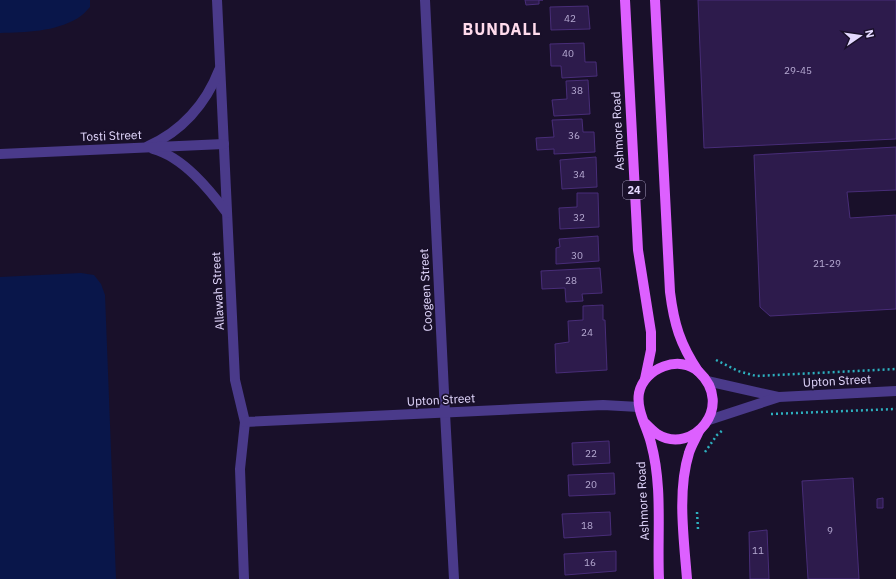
<svg xmlns="http://www.w3.org/2000/svg" width="896" height="579" viewBox="0 0 896 579" font-family="'IBM Plex Sans',sans-serif">
<rect width="100%" height="100%" fill="#19102a"/>
<g fill="#09164a">
<path d="M0 0H90V7C86 11 83 15 78 18 55 32 26 32 0 33Z"/>
<path d="M81 273 94 275 101 284 105 295 116 579H0V277Z"/>
</g>
<g fill="#2d1b4c" stroke="#482d78">
<path d="M525 0H543H539V4L526 5Z"/>
<path d="M698 0H896V139L704 148Z"/>
<path d="M588 6 590 29 551 30 550 7Z"/>
<path d="M584 43 585 62H596L597 76 562 78 561 66H551L550 44Z"/>
<path d="M588 80 590 114 554 116 552 100 567 99 566 81Z"/>
<path d="M582 119 583 132H594L595 152 554 154V149L537 150 536 138 554 137 552 120Z"/>
<path d="M896 147V190L847 192 850 218 896 215V309L770 316 760 307 754 155Z"/>
<path d="M596 157 597 187 562 189 560 160Z"/>
<path d="M577 193H598L599 227 560 229 559 208 577 207Z"/>
<path d="M598 236 599 261 556 264V248L560 247 559 239Z"/>
<path d="M600 268 602 293 582 294 583 301 566 302 565 288 542 289 541 271Z"/>
<path d="M603 305V320H605L607 370 556 373 555 344 569 342 568 321 583 320V306Z"/>
<path d="M609 441 610 463 573 465 572 443Z"/>
<path d="M614 473 615 494 569 496 568 475Z"/>
<path d="M853 478 859 579H808L802 481Z"/>
<path d="M883 498V508H877V499Z"/>
<path d="M610 512 611 535 564 538 562 514Z"/>
<path d="M767 530 769 579H750L749 532Z"/>
<path d="M616 551V571L565 575 564 554Z"/>
</g>
<g fill="none" stroke-linecap="round" stroke-linejoin="round">
<g stroke="#2db0bf" stroke-width="2.5" stroke-dasharray="2 3" stroke-linecap="butt">
<path d="M716 360 738 371 756 376 896 369"/>
<path d="M771 414 896 409"/>
<path d="M705 452 717 435 723 430"/>
<path d="M697 512 698 529"/>
</g>
<g stroke="#4a3a8a" stroke-width="10">
<path d="M217 0 235 380 245 422 240 469 244 579"/>
<path d="M425 0 445 413 454 579"/>
<path d="M148 146C181 132 206 104 219 70"/>
<path d="M153 149C183 157 209 189 227 213"/>
<path d="M0 154 224 144"/>
<path d="M245 422 603 405 639 407"/>
</g>
<g stroke="#4a3a8a" stroke-width="10">
<path d="M707 381 778 397"/>
<path d="M709 420 779 397 896 391"/>
</g>
<g stroke="#dd60ff" stroke-width="10">
<path d="M625 0 638 250 651 332V350L645 379"/>
<path d="M655 0 670 292C674 324 680 344 698 371"/>
<path d="M645 423C649 427 653 431 657 434 693 456 735 406 699 372 680 354 644 368 639 393 636 410 647 427 651 443 663 487 657 534 659 579"/>
<path d="M687 579C684 540 677 491 689 453 691 446 696 438 699 431"/>
</g>
</g>
<g text-anchor="middle" stroke-width="3.5" stroke-linejoin="round" paint-order="stroke">
<g font-size="10" fill="#b6aad2">
<text x="570" y="22">42</text>
<text x="568" y="57">40</text>
<text x="798" y="74">29-45</text>
<text x="577" y="94">38</text>
<text x="574" y="139">36</text>
<text x="579" y="178">34</text>
<text x="579" y="221">32</text>
<text x="577" y="259">30</text>
<text x="827" y="267">21-29</text>
<text x="571" y="284">28</text>
<text x="587" y="336">24</text>
<text x="591" y="457">22</text>
<text x="591" y="488">20</text>
<text x="587" y="529">18</text>
<text x="830" y="534">9</text>
<text x="758" y="554">11</text>
<text x="590" y="566">16</text>
</g>
<rect fill="#19102a" stroke="#a79dbf" stroke-width="1" x="623" y="181" width="22" height="18" rx="3"/>
<g font-size="11" font-weight="bold" fill="#e4d9ff">
<text x="634" y="194">24</text>
</g>
<g font-size="12" fill="#e4d9ff" stroke="#19102a">
<text transform="translate(618 131) rotate(-93)" y="4">Ashmore Road</text>
<text transform="translate(111 136) rotate(-2)" y="4">Tosti Street</text>
<text transform="translate(426 290) rotate(-93)" y="4">Coogeen Street</text>
<text transform="translate(218 291) rotate(-93)" y="4">Allawah Street</text>
<text transform="translate(837 381) rotate(-3)" y="4">Upton Street</text>
<text transform="translate(441 400) rotate(-3)" y="4">Upton Street</text>
<text transform="translate(643 501) rotate(-93)" y="4">Ashmore Road</text>
</g>
<g font-size="16" font-weight="bold" letter-spacing="1" fill="#ffdbec" stroke="#19102a">
<text x="502" y="35">BUNDALL</text>
</g>
</g>
<g transform="translate(860 36) rotate(77)" stroke="#19102a" stroke-width="3" paint-order="stroke">
<path d="M0-3L7 15L0 10L-7 15Z" fill="#e4d9ff"/>
<text y="-6" font-size="11" font-weight="bold" text-anchor="middle" fill="#e4d9ff">N</text>
</g>
</svg>
